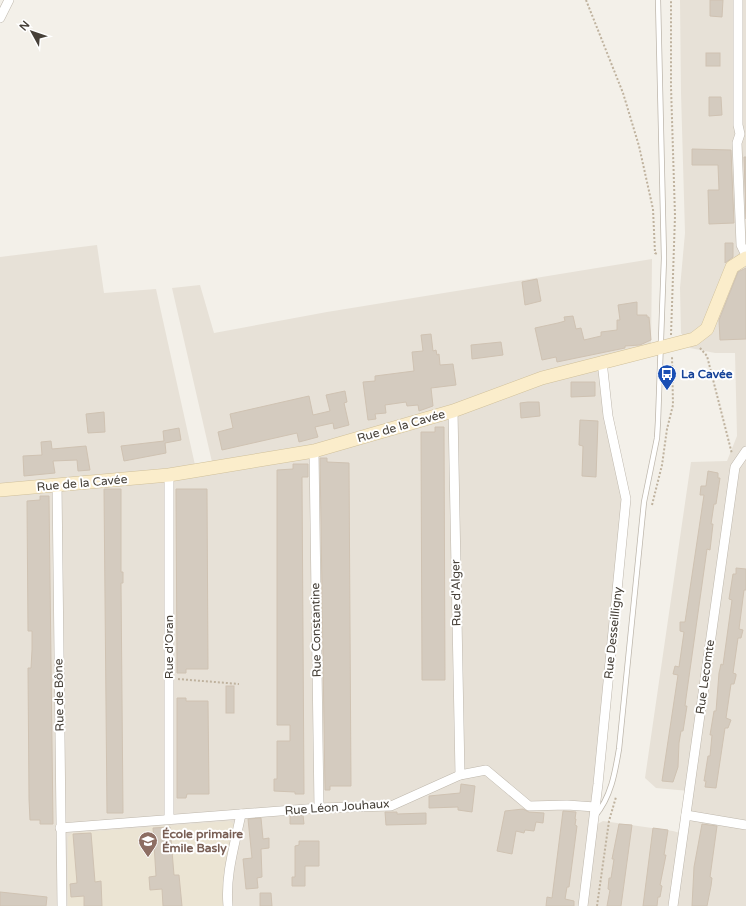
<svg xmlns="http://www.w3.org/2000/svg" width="746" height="906" viewBox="0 0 746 906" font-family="'Varela Round',sans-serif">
<rect width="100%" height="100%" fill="#f3f0e9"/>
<path fill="#e7e1d7" d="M680 0H746V906H0V257L97 245 104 293 156 289 195 465 212 462 172 288 200 285 214 333 327 312 652 259 651 349 603 361 626 499 594 826 603 821 673 831 683 834 689 791 656 788 645 778 691 462 727 461 737 436 735 353H715L690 348 681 333 680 288 685 233 681 93Z"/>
<path fill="#ebe4d3" d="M230 821 234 824 224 885 225 906H68V837L72 833Z"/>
<g fill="#d4cbbf" stroke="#cfc2b2">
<path d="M710 0H723L722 17 710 16Z"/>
<rect x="706" y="53" width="14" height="13"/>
<path d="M709 97H721L722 115 709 116Z"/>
<path d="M692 149 731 150 734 223 709 224 708 190H719L718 165H692Z"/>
<path d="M744 157H746V219Z"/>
<path d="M725 243H733V257L725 263Z"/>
<path d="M746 268V339L720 340 719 320 738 272Z"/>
<path d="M537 279 541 301 525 305 522 282Z"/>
<path d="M637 302V315H647V317H649L651 340 640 345 625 346V348L557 362 556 357 542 360 535 328 558 323 565 321 564 317 573 316 576 329 581 328 584 340 601 336V332L617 330V320H620L618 305Z"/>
<path d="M431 334 433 351 436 350 437 355 439 354 440 365 453 364 456 385 431 388 433 406 419 411 418 405 407 406 406 402 385 405 386 413 375 414 376 419 368 420 363 382 375 381V376L414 371 412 352 423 351 421 335Z"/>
<path d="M501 342 503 355 472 359 471 345Z"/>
<path d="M571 382H595V396L571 397Z"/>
<path d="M345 391 347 402 344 403 349 425 334 429 333 423 315 427 318 437 299 442 297 433 222 450 218 432 233 428 230 414 309 396 313 415 330 411 326 395Z"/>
<path d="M528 402H539L540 416 521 418 520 403Z"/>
<path d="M104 412 105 432 88 433 86 414Z"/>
<path d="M580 420 598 421 596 477 582 476 583 446 579 445Z"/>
<path d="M435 427H444L445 680H422L421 432H435Z"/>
<path d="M179 428 181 440 165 443 166 453 124 461 121 446 164 441 163 431Z"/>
<path d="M51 441 52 449 86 446 90 470 78 471 77 460 53 461 55 473 24 476 23 456 42 455 41 442Z"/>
<path d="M320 458H327V462L349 463 351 786H330V790H325Z"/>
<path d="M293 464H308V477H302L304 794H295V792L274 791V779H277V741H290V725H277V470L293 469Z"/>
<path d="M708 471 718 473V478H720L716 504H714L711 524H713L710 550 707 549 686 698 685 706H687L683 731H681L679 743 678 767 673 782 662 781 678 675 673 674 675 666 679 667 684 632 680 631V622H685L704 495H700L701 486H706Z"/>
<path d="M104 489H121V572H123V583H121L123 813H107Z"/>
<path d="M176 489H207L208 669H186V673H177Z"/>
<path d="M40 496H49L53 824H40V820H30L29 799 28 668H31L32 650V631H28L27 501 40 500Z"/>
<path d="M736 568 746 569V590H744L739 629 743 630 741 638H738L733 673 736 674V676L734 684H731L726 718 731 720 728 728H725L716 788 705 787 706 781H704L708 756H710L712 735H710L714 711H716L719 673 721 664 723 665 732 600 729 599 733 574H736Z"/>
<rect x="226" y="686" width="8" height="27"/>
<path d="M177 698H186V701H208L209 794H187L186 798H177Z"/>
<path d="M461 784 475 786 472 812 458 810V807L429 808V796L460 793Z"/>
<path d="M523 809 529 812 544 813 543 823 536 822 534 831 525 830 524 833 516 831 512 854 497 851 505 811Z"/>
<path d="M563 811 576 812 575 819H576L575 825 577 826 569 887H567L565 899 574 901V906H546L547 897 552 898Z"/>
<path d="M385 812H397V814L426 813V824L386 825Z"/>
<path d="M303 815 304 824H290V816Z"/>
<path d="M261 818 263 839 269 838V848L261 849 262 877 257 878 258 888 246 889 243 859 252 858 248 819Z"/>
<path d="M619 824 632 825 621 906H607L610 890 608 889 609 878H611L614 859H612Z"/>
<path d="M702 824 717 826 710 877 712 878 711 886 707 906H692L694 867Z"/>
<path d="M170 827 174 875H179L182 906H163L162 889 150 890 149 877 156 876 153 828Z"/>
<path d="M653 828 668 830 664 855H666L660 885 662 886 660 897H658L657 906H643Z"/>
<path d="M91 833 95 882 101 881 102 906H84V896L71 897 70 884 77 883 73 834Z"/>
<path d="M299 841H319V866H305V886H292V877H295V846L299 845Z"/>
<path d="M0 892 47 897 46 906H0Z"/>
<path d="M260 893H271L272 906H260Z"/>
</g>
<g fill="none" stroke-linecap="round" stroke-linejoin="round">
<g stroke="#beb7ac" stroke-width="6">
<path id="lane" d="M595 816C611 797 615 773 619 749L644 502 657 438 658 421 664 258 658 0"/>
</g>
<g stroke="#beb7ac" stroke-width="10">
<g id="street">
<path d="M738 0V125L740 134 737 143 741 245 746 255"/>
<path d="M0 18 9 0"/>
<path d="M453 411 460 775"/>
<path d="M314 451 319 808"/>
<path d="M169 475V819"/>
<path d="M57 484 62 906"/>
<path d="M686 815 746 825"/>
<path d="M60 828 319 808 391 806 460 775 486 770 529 806 567 805 595 807"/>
<path d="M228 906C225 875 235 844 241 814"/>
<path d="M583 906 598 784 626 499 608 416 602 361"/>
<path d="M673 906 735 467 746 451"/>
</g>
</g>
<g stroke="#d0c09b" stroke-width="14">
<path id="secondary" d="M0 490 169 475 314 451 453 411 542 378 694 339 707 329 732 267 746 258"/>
</g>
<g stroke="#bfb29e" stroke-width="2" stroke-dasharray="2 2" stroke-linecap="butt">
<path d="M586 0 623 93 639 146 653 209 655 253 657 254"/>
<path d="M671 335 675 216 671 87V0"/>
<path d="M700 348 707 356 732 454"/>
<path d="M652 505 662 465 667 429 673 405 672 356"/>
<path d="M178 679 239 684"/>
<path d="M597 906 609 821 616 797"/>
</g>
<use href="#lane" stroke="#fff" stroke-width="4.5"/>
<use href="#street" stroke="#fff" stroke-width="9"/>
<use href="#secondary" stroke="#fbedcb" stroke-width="13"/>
</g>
<defs>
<g id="bus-pin" transform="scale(1)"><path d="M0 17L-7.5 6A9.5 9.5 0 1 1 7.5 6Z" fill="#1a4fb4" stroke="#fff"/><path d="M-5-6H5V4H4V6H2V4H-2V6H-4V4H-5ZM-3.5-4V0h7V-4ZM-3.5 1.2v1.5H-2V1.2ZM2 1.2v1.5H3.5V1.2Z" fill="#fff"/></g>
<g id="school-pin" transform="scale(1)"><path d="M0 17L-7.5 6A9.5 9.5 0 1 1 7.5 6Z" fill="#8d6e63" stroke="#fff"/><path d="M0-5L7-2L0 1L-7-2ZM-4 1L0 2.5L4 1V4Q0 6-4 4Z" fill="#fff"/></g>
</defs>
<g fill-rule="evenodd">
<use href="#bus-pin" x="667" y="374"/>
<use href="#school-pin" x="148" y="841"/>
</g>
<g text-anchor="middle" stroke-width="4" stroke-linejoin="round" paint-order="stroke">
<g font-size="12" font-weight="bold" fill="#164399" stroke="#fff" text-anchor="start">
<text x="681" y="378">La Cavée</text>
</g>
<g font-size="12" fill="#464038" stroke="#fff">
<text transform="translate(401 426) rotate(-16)" y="4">Rue de la Cavée</text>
<text transform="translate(82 483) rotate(-5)" y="4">Rue de la Cavée</text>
<text transform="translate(456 593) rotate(-91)" y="4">Rue d'Alger</text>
<text transform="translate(316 630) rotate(-91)" y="4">Rue Constantine</text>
<text transform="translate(613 633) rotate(-84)" y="4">Rue Desseilligny</text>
<text transform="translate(169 647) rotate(-90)" y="4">Rue d'Oran</text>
<text transform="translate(705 677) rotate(-82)" y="4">Rue Lecomte</text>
<text transform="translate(59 695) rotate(-91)" y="4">Rue de Bône</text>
<text transform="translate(337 807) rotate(-4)" y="4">Rue Léon Jouhaux</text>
</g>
<g font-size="12" font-weight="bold" fill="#785e54" stroke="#fff" text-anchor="start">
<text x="162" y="838">École primaire<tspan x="162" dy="14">Émile Basly</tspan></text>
</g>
</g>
<g transform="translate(32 32) rotate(310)" stroke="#ffffff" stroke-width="3" paint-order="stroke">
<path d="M0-3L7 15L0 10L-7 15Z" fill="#464038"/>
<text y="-6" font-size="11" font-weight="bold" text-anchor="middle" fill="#464038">N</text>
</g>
</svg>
